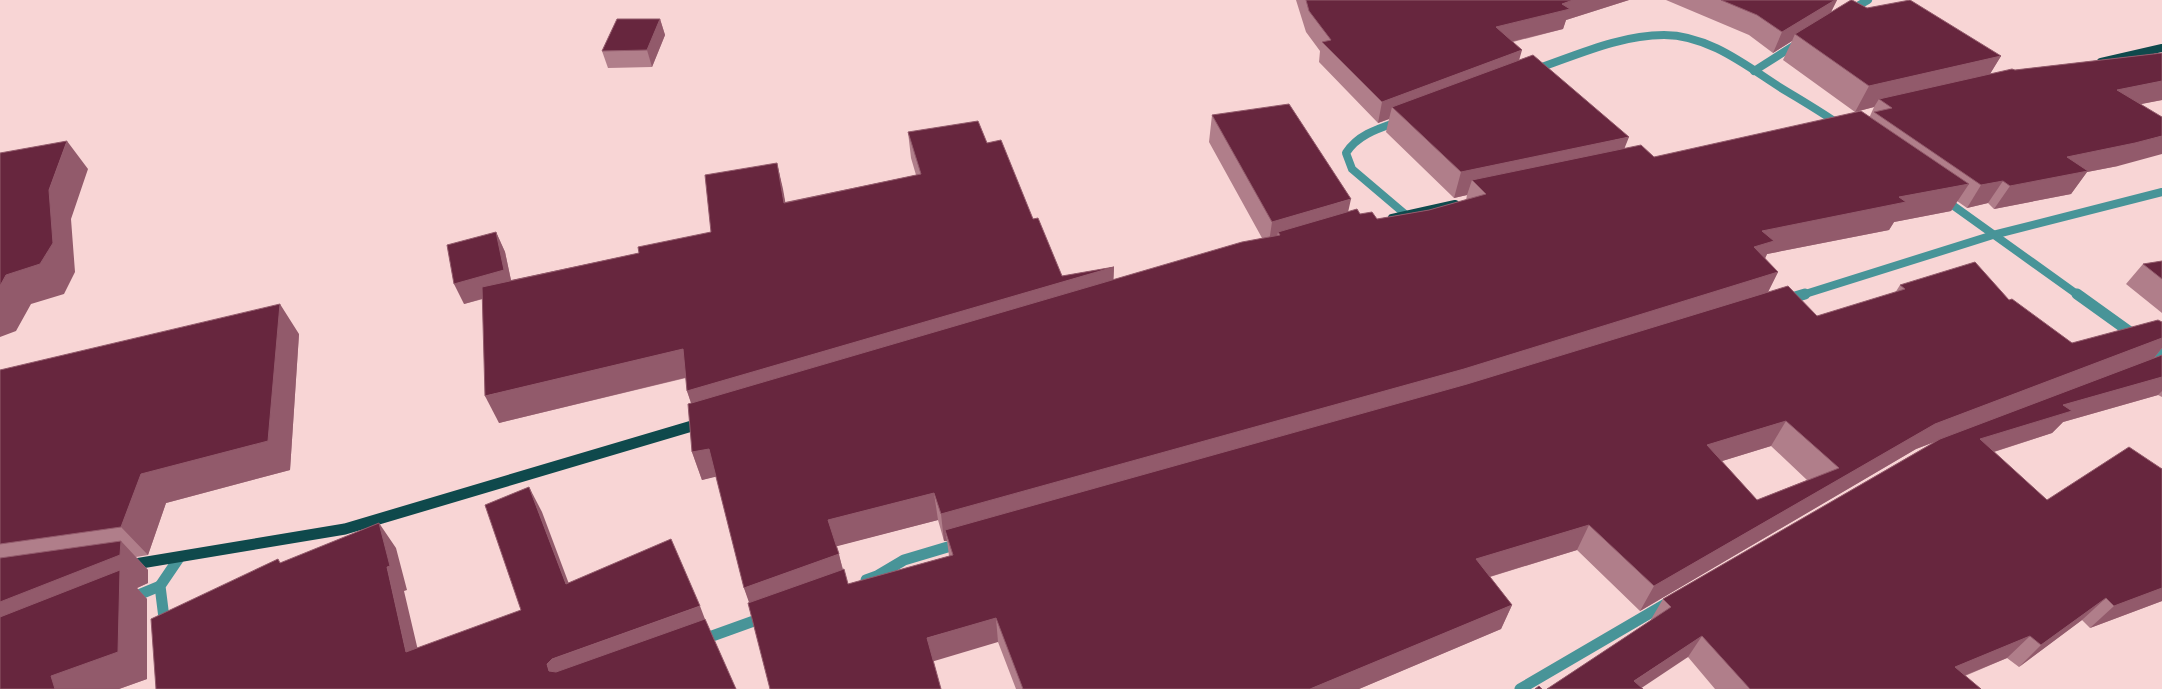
<svg xmlns="http://www.w3.org/2000/svg" width="2162" height="689" viewBox="0 0 2162 689" font-family="Lato,sans-serif">
<rect width="100%" height="100%" fill="#f8d5d5"/>
<g fill="none" stroke-linecap="round" stroke-linejoin="round">
<g stroke="#489498" stroke-width="8">
<path d="M1849 11 1868 0"/>
<path d="M1533 70C1575 56 1619 35 1664 35 1707 35 1744 64 1778 86 1799 99 1820 111 1840 125"/>
<path d="M1754 71 1798 43"/>
<path d="M1400 121C1380 128 1358 134 1346 153L1352 169 1405 214"/>
<path d="M1944 199 2078 295"/>
<path d="M1802 295 1993 235 2162 192"/>
</g>
<g stroke="#489498" stroke-width="11">
<path d="M2077 294 2162 355"/>
<path d="M1785 300 1805 294"/>
<path d="M866 580 877 576 904 560 961 543"/>
<path d="M131 598 160 586"/>
<path d="M165 626 160 586 179 558"/>
<path d="M701 640 765 617"/>
<path d="M1520 689 1669 602"/>
</g>
<g stroke="#0f494c" stroke-width="8">
<path d="M2101 62 2162 48"/>
<path d="M1392 218 1455 204"/>
</g>
<path stroke="#0f494c" stroke-width="11" d="M129 565 345 529 702 423"/>
</g>
<g fill="#b07e8a" fill-rule="evenodd">
<path d="M1296 0H1629L1566 20 1563 29 1513 42 1519 60 1625 148 1654 157 1870 116 1874 107 1855 112 1783 60 1792 41 1773 53 1749 35 1666 0H1837L1831 12 1867 8 2001 56 1990 74 2015 70 2162 53V100L2140 104 2118 166 2087 172 2071 194 1994 209 1988 203 1967 208 1957 201 1951 211 1894 222 1889 230 1767 254 1765 259 1778 272 1768 292 1817 316 1895 293 1900 285 2009 300 2072 343 2162 322V348L2154 358 2162 355V397L2158 395 2063 422 2052 433 1994 452 2047 500 2162 468V601L2090 628 2082 620 2019 667 2007 658 1965 676 1981 689H1715L1688 657 1547 689 1650 621 1663 599 1934 442 1916 449 1640 611 1577 550 1490 577 1512 605 1501 629 1359 689H1016L998 642 750 603 744 588 716 476 702 480 692 452 691 403 687 391 686 378 499 423 483 299 464 304 496 232 505 252 511 280 639 253 711 232 777 163 785 202 916 175 911 158 908 132 987 143 1033 219 1062 276 1114 267 1113 280 1262 238 1209 142 1212 115 1348 211 1360 214 1377 219 1429 210 1466 200 1467 195 1454 198 1386 132 1389 119 1378 123 1319 62 1320 51 1306 32ZM1771 446 1807 480 1757 500 1722 461ZM938 520 944 541H947L949 556 848 584 843 569 836 546Z"/>
<path d="M660 19 665 35 652 67 608 68 602 51Z"/>
<path d="M2162 261V313L2126 284 2143 264Z"/>
<path d="M299 334 290 470 166 503 148 555 136 557 148 570V583L137 588 147 599V679L119 689H0V370Z"/>
</g>
<g fill="#925a6b">
<path d="M1573 0H1629L1566 20 1563 29 1490 47 1496 27Z"/>
<path d="M1835 0H1837L1828 18 1795 34 1792 41 1773 53 1782 32Z"/>
<path d="M660 19 665 35 652 67 647 50Z"/>
<path d="M1522 50 1516 71 1392 107 1389 119 1378 123 1382 102Z"/>
<path d="M2001 56 1985 82 1879 99 1874 107 1855 112 1869 86Z"/>
<path d="M2162 81V100L2101 112 2117 90Z"/>
<path d="M2162 136V154L2118 166 2087 172 2071 194 1994 209 2010 186 2067 157Z"/>
<path d="M1629 137 1619 162 1472 180 1467 195 1454 198 1461 172Z"/>
<path d="M67 141 88 169 71 219 75 272 64 294 31 304 16 331 0 337V286L49 190Z"/>
<path d="M777 163 783 189 790 229 784 203Z"/>
<path d="M2003 181 1988 203 1967 208 1981 185Z"/>
<path d="M1969 184 1951 211 1894 222 1889 230 1767 254 1760 268 1740 274 1762 231 1899 197Z"/>
<path d="M1351 199 1345 226 1278 232 1275 247 1268 249 1272 222Z"/>
<path d="M496 232 505 252 513 290 464 304 454 284Z"/>
<path d="M1114 267 1113 294 696 417 687 391Z"/>
<path d="M1778 272 1764 300 1455 396 945 530 947 541H944L941 514Z"/>
<path d="M280 304 299 334 290 470 166 503 148 555 121 527 141 474Z"/>
<path d="M2162 338V348L2154 358 1916 449 1640 611 1654 586 1935 424Z"/>
<path d="M683 349 692 376 499 423 485 396Z"/>
<path d="M2162 377V391L2158 395 2063 422 2052 433 1962 462 1980 439 2063 405Z"/>
<path d="M1786 421 1771 446 1693 470 1707 445Z"/>
<path d="M709 449 719 476 702 480 692 452Z"/>
<path d="M529 487 542 512 578 608 566 584Z"/>
<path d="M934 493 938 520 834 547 828 520Z"/>
<path d="M379 523 396 548 407 590 404 591 424 676 406 652 387 567Z"/>
<path d="M1589 525 1577 550 1466 584 1476 559Z"/>
<path d="M121 541 148 570V583L137 588 147 599V679L119 689H55L0 642V602Z"/>
<path d="M839 554 845 580 753 614 744 588Z"/>
<path d="M2162 588V601L2090 628 2114 606Z"/>
<path d="M2106 598 2082 620 2019 667 2041 645Z"/>
<path d="M1512 605 1501 629 1359 689H1310Z"/>
<path d="M700 606 709 630 566 682 549 671 547 664 552 659Z"/>
<path d="M996 618 998 642 931 662 927 638Z"/>
<path d="M1702 636 1688 657 1640 689 1634 681Z"/>
<path d="M2030 636 2007 658 1934 688 1955 667Z"/>
</g>
<g fill="#67263e" stroke="#925a6b" fill-rule="evenodd">
<path d="M1306 0H1573L1562 4 1570 9 1496 27 1522 50 1382 102 1322 42 1331 40 1309 11Z"/>
<path d="M1721 0H1835L1782 32 1757 15Z"/>
<path d="M1851 0H1852L1867 8 1910 0 2001 56 1869 86 1795 34Z"/>
<path d="M617 19H660L647 50 602 51Z"/>
<path d="M2162 53V81L2117 90 2162 117V136L2135 143 2067 157 2088 171 2010 186 2003 181 1981 185 1874 112 1892 108 1879 99 2012 69 2015 70Z"/>
<path d="M1533 55 1629 137 1461 172 1392 107Z"/>
<path d="M1289 104 1351 199 1272 222 1212 115Z"/>
<path d="M1861 111 1969 184 1899 197 1906 202 1762 231 1774 241 1754 247 1778 272 1464 369 941 514 934 493 828 520 839 554 744 588 709 449 692 452 688 404 1242 242 1280 235 1278 232 1357 209 1360 214 1372 212 1377 219 1429 210 1486 194 1472 180 1641 145 1654 157Z"/>
<path d="M978 121 987 143 1001 140 1033 219 1038 218 1062 276 1114 267 687 391 683 349 485 396 482 287 639 253 638 247 711 232 705 175 777 163 784 203 921 174 908 132Z"/>
<path d="M67 141 49 190 53 243 40 264 6 275 0 286V153Z"/>
<path d="M496 232 504 270 454 284 447 245Z"/>
<path d="M2162 261V279L2143 264Z"/>
<path d="M1975 262 2009 300 2012 299 2072 343 2158 320 2162 322V338L1935 424 1654 586 1589 525 1476 559 1512 605 1310 689H1023L996 618 927 638 941 689H770L748 603 844 569 848 584 953 555 945 530 1467 384 1788 286 1817 316 1905 289 1900 285ZM1786 421 1839 468 1757 500 1707 445Z"/>
<path d="M280 304 268 441 141 474 121 527 0 544V370Z"/>
<path d="M2162 355V377L2063 405 2072 411 1980 439 2047 500 2129 447 2162 469V588L2114 606 2106 598 2041 645 2030 636 1955 667 1981 689H1750L1702 636 1634 681 1643 689H1547L1671 607 1663 599 1940 439Z"/>
<path d="M529 487 566 584 671 539 700 606 552 659 547 664 549 671 556 672 705 619 736 689H156L151 619 278 559 280 563 379 523 390 566 387 567 406 652 521 610 485 505Z"/>
<path d="M121 541 120 555 0 602V558Z"/>
<path d="M120 570 118 652 51 676 55 689H0V617Z"/>
<path d="M1539 686 1542 689H1535Z"/>
</g>
</svg>
